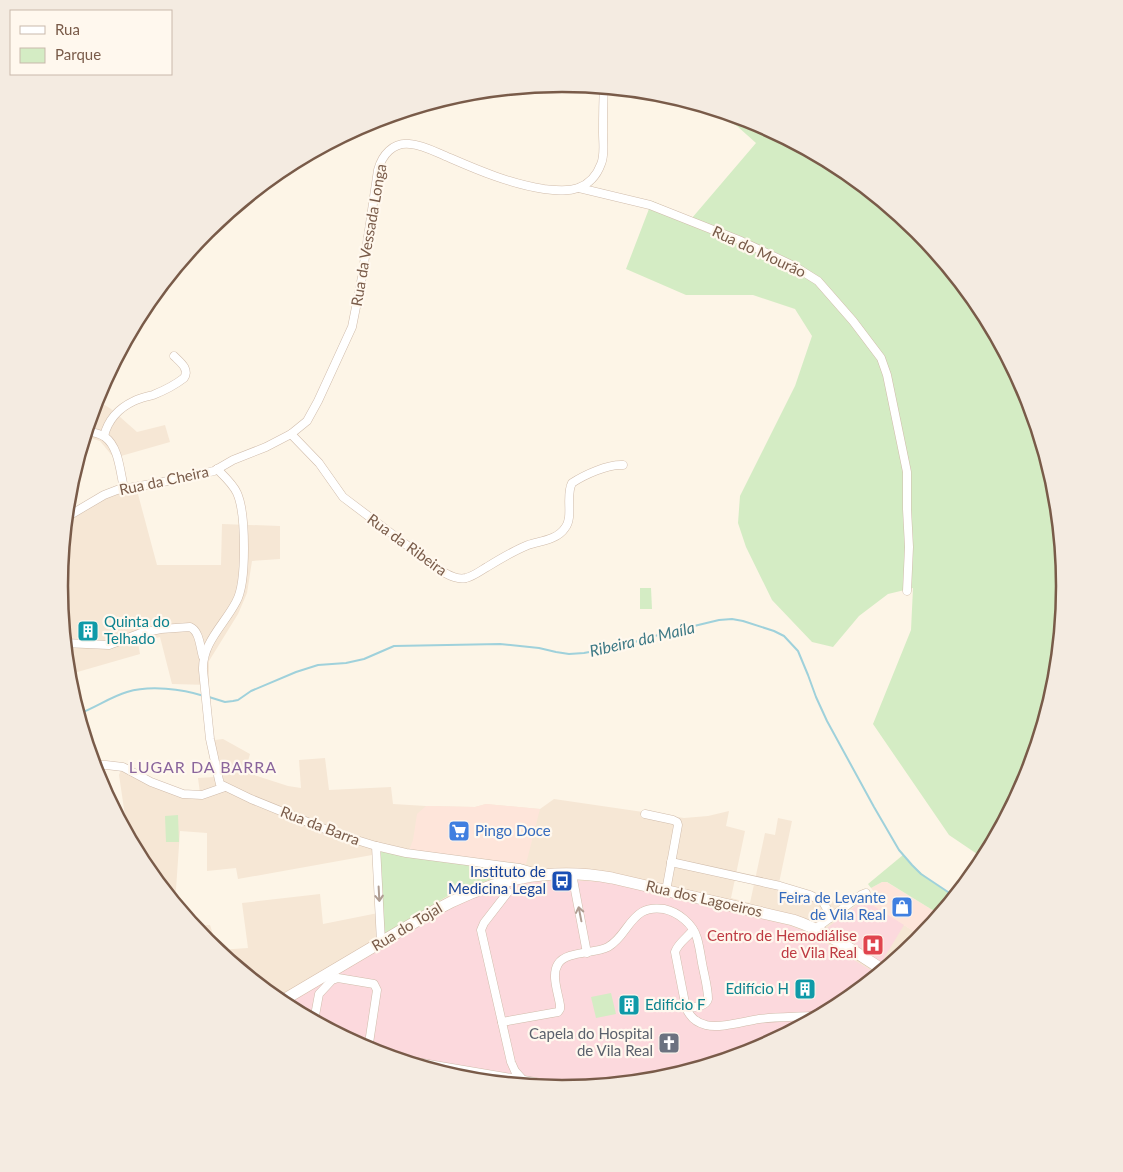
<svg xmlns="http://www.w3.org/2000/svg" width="1123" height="1172" viewBox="0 0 1123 1172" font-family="Lato,sans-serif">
<rect width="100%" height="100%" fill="#fdf5e7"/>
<g fill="#f6e7d5">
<path d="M95 399 111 409 137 432 165 425 170 442 114 458 100 441 84 436Z"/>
<path d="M135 483 157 565H221L222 524 280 526V559L252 561 247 593 238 614 209 661V685L172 684 160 637 138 643 140 654 67 675 59 586 66 512 115 486Z"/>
<path d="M223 739 250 754 245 772 288 786 301 788 299 760 325 758 329 790 391 787 393 804 426 806 475 807 486 804 540 809 554 799 684 818 708 816 729 811 726 826 745 831 731 898 750 903 765 833 775 835 778 818 792 821 779 883 803 890 839 904 854 893 921 936 917 942 841 1004 754 1051 659 1079H463L369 1050 282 1004 206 941 193 926 210 925 218 950 248 948 242 903 320 894 323 924 383 912 384 933 446 897 463 889 495 878 437 862 407 857 380 850 372 855 238 879 236 868 207 871V833L180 831 175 904 143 865 128 836 119 775 123 765 175 790 200 793 198 778 214 777 207 741Z"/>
</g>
<g fill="#fee5da">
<path d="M486 804 540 809 526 864 409 850 413 840 417 814 426 806 475 807Z"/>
<path d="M885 881 939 914 921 936 864 900 874 892 871 888 882 882Z"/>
</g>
<g fill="#fcd9dd">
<path d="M568 880 603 882 616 884 788 925 804 931 818 938 877 974 841 1004 754 1051 659 1079 561 1089 463 1079 369 1050 287 1007 291 1001 446 907 502 886 533 882Z"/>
<path d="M864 900 904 925 881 963 827 928Z"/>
</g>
<g fill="#d4ecc4">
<path d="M706 107 754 122 841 168 917 231 980 307 1026 394 1055 488 1064 586 1055 684 1026 779 983 858 949 835 873 724 911 630 913 588 888 594 859 616 833 647 812 642 772 600 746 547 738 523 740 496 795 386 812 336 795 309 753 295H686L626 269 652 201 692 218 756 143 737 126 705 109Z"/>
<path d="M640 588H651L652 609H640Z"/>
<path d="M178 815 179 842H166L165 816Z"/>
<path d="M380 850 407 857 495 869V878L463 889 446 897 384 934Z"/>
<path d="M903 855C918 872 935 885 954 896L939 914 887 882H882L871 888 868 884Z"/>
<path d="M611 993 616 1014 596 1018 591 997Z"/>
</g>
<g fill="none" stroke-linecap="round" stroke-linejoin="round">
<g stroke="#9fd1db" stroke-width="2">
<path d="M209 697 225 702 233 701 238 700 251 691 296 672 318 665 346 663 364 659 394 646 500 644 539 648 556 652 569 654 584 653 621 646 665 633 719 620 732 619 743 621 774 631 784 636 798 651 808 675 816 697 827 721 874 807 899 850 912 865 921 874 954 896"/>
<path d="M78 714C95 708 110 697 127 692 150 685 182 689 204 696"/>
</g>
<g stroke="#d0bcab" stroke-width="9">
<g id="minor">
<path d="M579 188 650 205 741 241 794 266 818 281 853 321 881 358 887 375 907 472V509L909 547 907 591"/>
<path d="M86 431C92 432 99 433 105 437 119 447 120 472 124 488"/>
<path d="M291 434 319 463 343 497 441 571C449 575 457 580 466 578 474 576 480 571 487 567 500 559 513 551 528 545 540 541 557 540 565 528 574 517 565 496 572 483 584 475 608 464 623 465"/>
<path d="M104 436C108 420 119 408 134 401 140 398 146 397 153 395 163 391 175 385 184 378 190 369 180 362 174 356"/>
<path d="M217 469C224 476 233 484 237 493 246 513 247 583 236 602 224 625 202 643 203 670L210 739 219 780 220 784 251 799 337 834 376 846 406 853 520 868 541 874"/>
<path d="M65 518 104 495 117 490 185 478 214 471 233 460 266 447 291 434 307 421 318 401 352 327 362 277 378 170C382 155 393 142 410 144 424 145 437 153 450 158 480 171 511 184 544 189 555 190 567 192 578 188 589 184 597 175 601 164 605 155 603 143 603 133 603 118 603 103 604 87"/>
<path d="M64 643 109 645 141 633 161 629 190 627C200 631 200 648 203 657"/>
<path d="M93 765H106L123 767 151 782 183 794 202 795 225 787"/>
<path d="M645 814 673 820 677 822 678 825 666 891"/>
<path d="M376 846 381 942"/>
<path d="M671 862 780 886 810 895 823 902 827 909 830 918"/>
<path d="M572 874 587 953"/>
<path d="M508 892 484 923 481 930 511 1062 515 1071 523 1080"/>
<path d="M815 929 861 895 866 893"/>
<path d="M693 930C687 938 678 943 675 952L686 1008C690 1017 697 1023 706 1025 719 1029 745 1021 759 1019 776 1017 793 1017 810 1016L817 1017"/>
<path d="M314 1021 319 994 332 980 338 978 374 984 377 990 368 1050"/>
<path d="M502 1022 558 1012 560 1009V1005C558 992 551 975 558 964 566 951 594 954 608 947 624 938 627 921 642 912 649 908 657 908 664 909 678 912 693 924 697 938 700 948 701 959 703 968 705 978 708 989 708 999 706 1007 694 1007 686 1008"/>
<path d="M393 1058 571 1088"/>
</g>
</g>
<g stroke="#d6beab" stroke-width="12">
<path id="secondary" d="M280 1002 432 912C489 880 547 866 612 878L793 920C826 931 854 951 883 970"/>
</g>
<use href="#minor" stroke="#fff" stroke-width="8"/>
<use href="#secondary" stroke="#fff" stroke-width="11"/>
</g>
<defs><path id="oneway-shaft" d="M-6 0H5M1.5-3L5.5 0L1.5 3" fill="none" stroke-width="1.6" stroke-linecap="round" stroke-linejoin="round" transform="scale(1.25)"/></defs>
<g stroke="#af9d92">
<use href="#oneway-shaft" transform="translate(379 894) rotate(87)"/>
<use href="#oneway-shaft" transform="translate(580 914) rotate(-101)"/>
</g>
<defs>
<g id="building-square" transform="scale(1.125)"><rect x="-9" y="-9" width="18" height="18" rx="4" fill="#0f9aa8" stroke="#fff8ee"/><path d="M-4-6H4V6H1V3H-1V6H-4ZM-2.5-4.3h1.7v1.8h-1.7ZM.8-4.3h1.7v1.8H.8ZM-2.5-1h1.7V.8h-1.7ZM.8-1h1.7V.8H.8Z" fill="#fff"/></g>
<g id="supermarket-square" transform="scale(1.125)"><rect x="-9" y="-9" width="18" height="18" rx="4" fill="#3f7fe0" stroke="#fff8ee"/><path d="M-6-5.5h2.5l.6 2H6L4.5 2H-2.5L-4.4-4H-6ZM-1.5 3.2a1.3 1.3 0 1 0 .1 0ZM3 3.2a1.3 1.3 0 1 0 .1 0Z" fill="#fff"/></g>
<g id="bus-square" transform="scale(1.125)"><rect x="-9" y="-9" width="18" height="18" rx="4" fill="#1a4fb4" stroke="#fff8ee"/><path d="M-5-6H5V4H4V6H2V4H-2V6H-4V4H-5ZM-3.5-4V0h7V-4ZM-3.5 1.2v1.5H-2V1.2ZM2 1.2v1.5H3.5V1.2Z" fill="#fff"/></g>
<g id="shop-square" transform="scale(1.125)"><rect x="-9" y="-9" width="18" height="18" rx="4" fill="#3f7fe0" stroke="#fff8ee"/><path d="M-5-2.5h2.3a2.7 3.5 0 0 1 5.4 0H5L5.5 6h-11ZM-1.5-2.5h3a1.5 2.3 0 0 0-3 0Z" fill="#fff"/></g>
<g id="hospital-square" transform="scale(1.125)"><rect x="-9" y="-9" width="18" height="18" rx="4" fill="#e0444e" stroke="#fff8ee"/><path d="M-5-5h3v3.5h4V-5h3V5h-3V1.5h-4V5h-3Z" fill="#fff"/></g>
<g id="church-square" transform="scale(1.125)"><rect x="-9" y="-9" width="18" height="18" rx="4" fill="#6b7280" stroke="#fff8ee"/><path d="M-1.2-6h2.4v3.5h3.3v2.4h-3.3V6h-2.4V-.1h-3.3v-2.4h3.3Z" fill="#fff"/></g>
</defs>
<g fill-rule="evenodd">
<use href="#building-square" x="88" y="631"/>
<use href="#supermarket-square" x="459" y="831"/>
<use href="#bus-square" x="562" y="881"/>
<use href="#shop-square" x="902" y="907"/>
<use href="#hospital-square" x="873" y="945"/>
<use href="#building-square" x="805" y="989"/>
<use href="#building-square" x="629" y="1005"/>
<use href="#church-square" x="669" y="1043"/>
</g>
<g text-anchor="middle" stroke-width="4.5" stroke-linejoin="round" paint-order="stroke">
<g font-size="15" fill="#795b49" stroke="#fff8ee">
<text transform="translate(369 235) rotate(-80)" y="5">Rua da Vessada Longa</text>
<text transform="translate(759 252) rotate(25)" y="5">Rua do Mourão</text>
<text transform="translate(164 481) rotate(-12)" y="5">Rua da Cheira</text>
<text transform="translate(407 545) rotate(36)" y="5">Rua da Ribeira</text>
<text transform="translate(320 826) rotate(21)" y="5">Rua da Barra</text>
<text transform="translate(704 899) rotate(13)" y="5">Rua dos Lagoeiros</text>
<text transform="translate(407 927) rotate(-31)" y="5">Rua do Tojal</text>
</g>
<g font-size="15" fill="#0d838f" stroke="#fff8ee" text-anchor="start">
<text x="104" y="627">Quinta do<tspan x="104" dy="17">Telhado</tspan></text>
<text x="789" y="994" text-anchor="end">Edifício H</text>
<text x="645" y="1010">Edifício F</text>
</g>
<g font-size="15" fill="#366cbe" stroke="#fff8ee" text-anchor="start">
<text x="475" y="836">Pingo Doce</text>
<text x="886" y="903" text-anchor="end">Feira de Levante<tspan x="886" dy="17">de Vila Real</tspan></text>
</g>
<g font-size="15" fill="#164399" stroke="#fff8ee" text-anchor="end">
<text x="546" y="877">Instituto de<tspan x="546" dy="17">Medicina Legal</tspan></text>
</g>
<g font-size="15" fill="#be3a42" stroke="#fff8ee" text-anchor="end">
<text x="857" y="941">Centro de Hemodiálise<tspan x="857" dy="17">de Vila Real</tspan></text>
</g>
<g font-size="15" fill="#5b616d" stroke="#fff8ee" text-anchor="end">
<text x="653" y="1039">Capela do Hospital<tspan x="653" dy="17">de Vila Real</tspan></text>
</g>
<g font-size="16" font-style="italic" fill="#3f7a86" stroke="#fff8ee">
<text transform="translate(642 639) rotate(-13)" y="6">Ribeira da Maíla</text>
</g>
<g font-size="16" letter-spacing="1" fill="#8a659c" stroke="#fff8ee">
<text x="203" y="773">LUGAR DA BARRA</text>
</g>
</g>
<path d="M0 0H1123V1172H0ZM68 586a494 494 0 1 1 988 0a494 494 0 1 1-988 0Z" fill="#f4ebe1" fill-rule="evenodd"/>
<path fill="none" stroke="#795b49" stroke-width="2.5" d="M68 586a494 494 0 1 1 988 0a494 494 0 1 1-988 0Z"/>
<rect x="10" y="10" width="162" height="65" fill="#fff8ee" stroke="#c9b9ac"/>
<rect x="20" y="26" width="25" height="8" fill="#ffffff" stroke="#c9b9ac"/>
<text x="55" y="35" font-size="15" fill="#795b49">Rua</text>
<rect x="20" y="48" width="25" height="15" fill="#d4ecc4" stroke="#c9b9ac"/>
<text x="55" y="60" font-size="15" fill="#795b49">Parque</text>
</svg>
